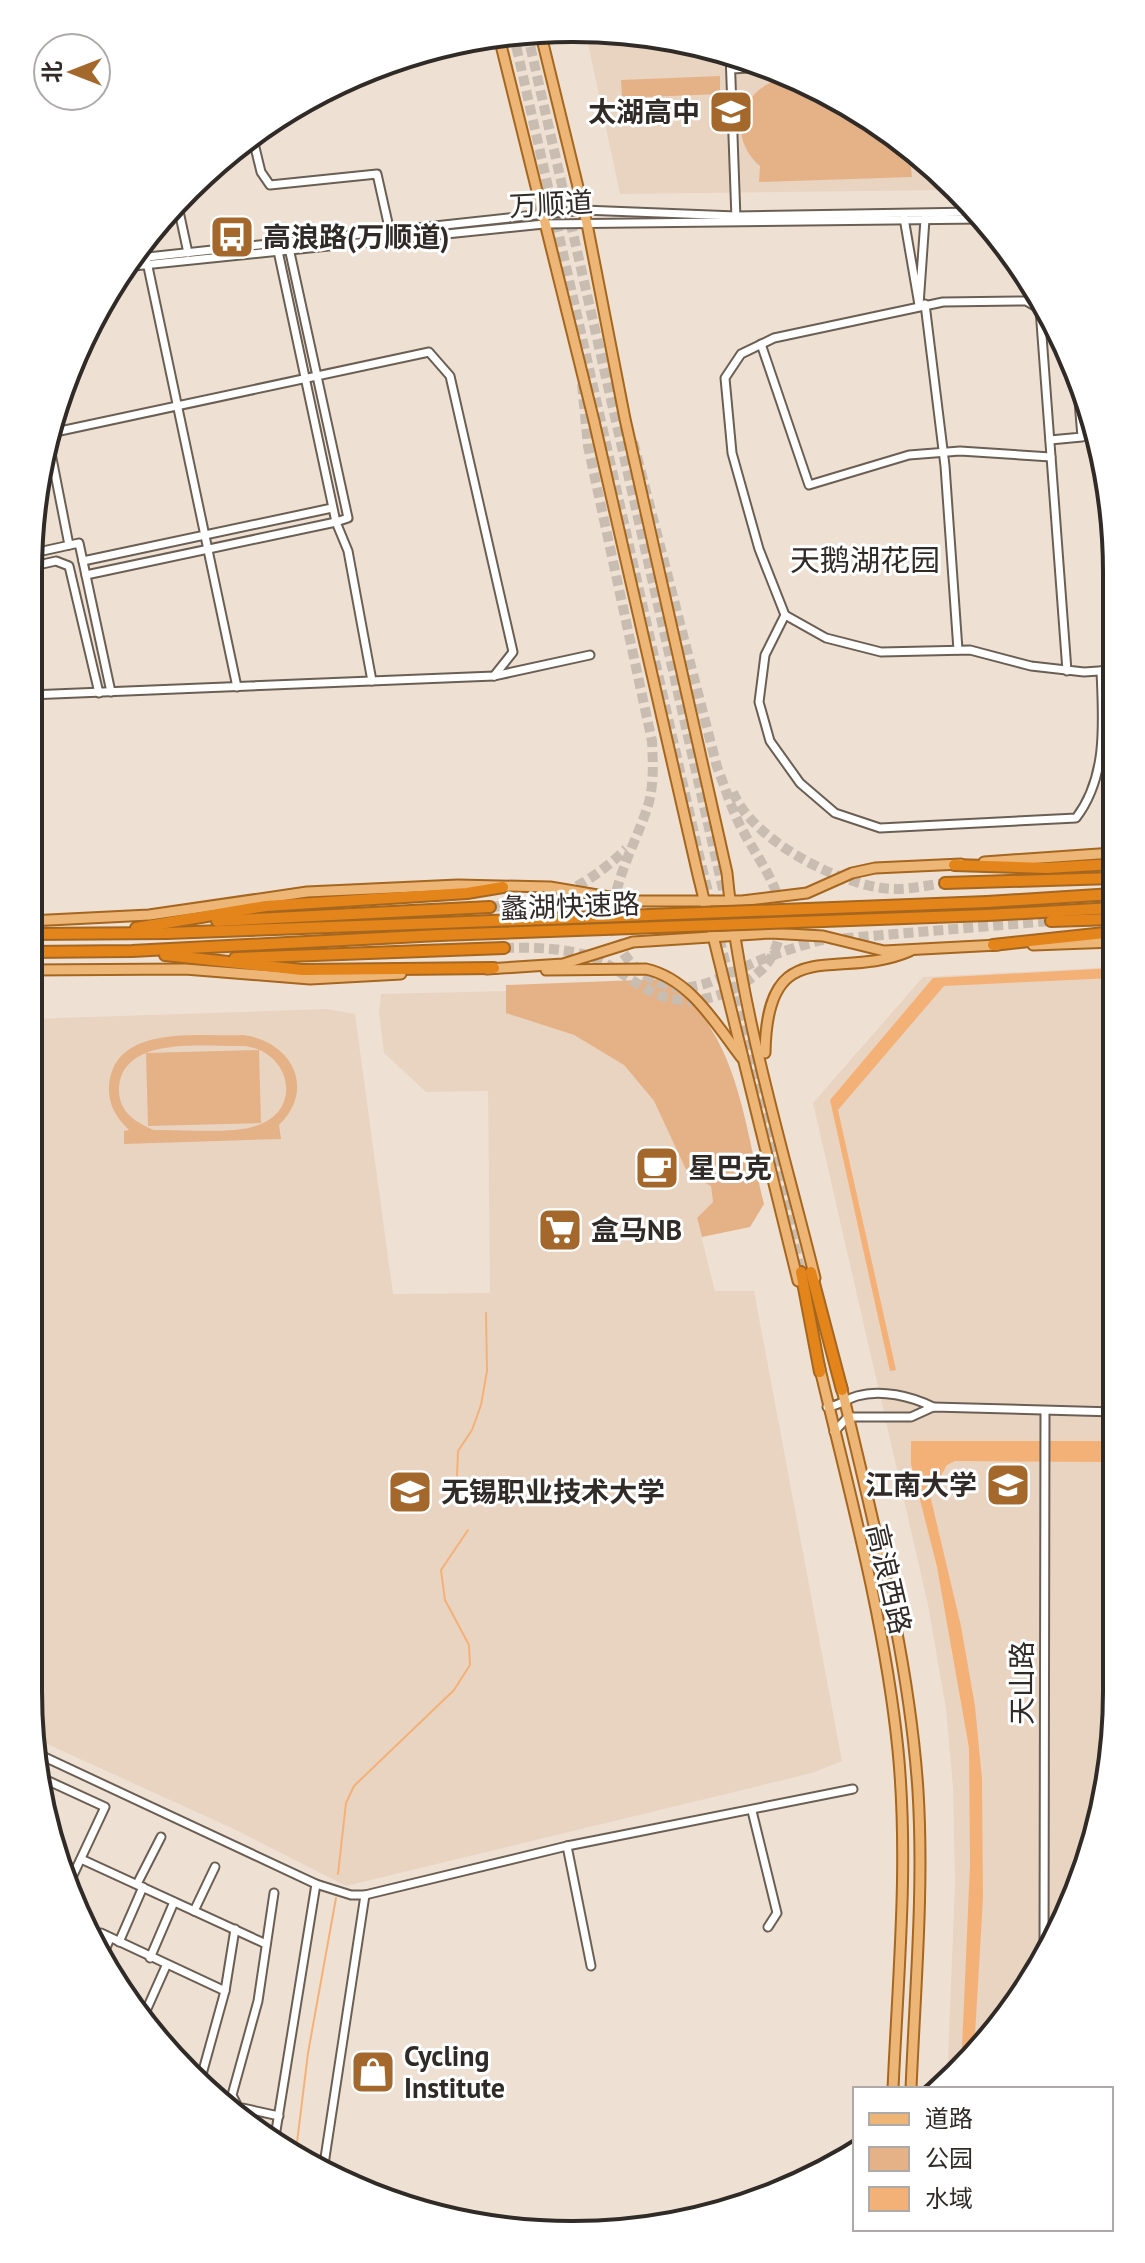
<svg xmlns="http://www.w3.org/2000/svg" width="1145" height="2263" viewBox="0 0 1145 2263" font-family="'PT Sans','Noto Sans SC',sans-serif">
<rect width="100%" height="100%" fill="#efe0d4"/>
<g fill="#e9d4c2">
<path d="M608 29 713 46 813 84 904 141 953 190 620 194 585 30Z"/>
<path d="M1114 967 1116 1726 1099 1831 1061 1931 958 2075 947 2083 955 1883 953 1787 946 1709 928 1605 813 1103 923 977Z"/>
<path d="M506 991 507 1013 574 1035 624 1065 654 1101 688 1174 711 1185 713 1202 697 1219 715 1291H754L842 1761 812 1773 346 1886 236 1830 36 1739 28 1690 29 1019 327 1009 355 1014 393 1294 490 1293 488 1091 426 1092 384 1053 379 1012 381 994Z"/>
</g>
<g fill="#e5b287" fill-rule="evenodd">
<path d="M720 76V94L622 98 621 80Z"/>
<path d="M795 77C839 94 889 125 921 158L911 167 912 177 759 182 760 166C721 132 746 78 795 77Z"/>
<path d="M664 979C738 1029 744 1123 764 1204L750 1227 702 1237 697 1218 713 1202 711 1186 688 1174 654 1101 624 1065 574 1035 506 1013V985Z"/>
<path d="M243 1035C291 1041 317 1088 279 1125L281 1139 124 1144V1131L129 1130C116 1118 108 1104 109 1087 113 1023 199 1037 243 1035ZM243 1046C288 1049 304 1106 261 1124 237 1135 182 1129 154 1130 137 1123 120 1113 119 1092 118 1034 205 1047 243 1046Z"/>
<path d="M259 1050 261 1123 148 1126 146 1053Z"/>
</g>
<g fill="#f4b177">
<path d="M1114 968V978L944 986 838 1110 896 1370 890 1371 830 1100 933 978Z"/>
<path d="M911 1441H1115V1462L955 1461 947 1465 930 1495 961 1626 975 1706 982 1779 983 1898 974 2053 961 2070 970 1865 969 1748 937 1567 911 1464Z"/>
</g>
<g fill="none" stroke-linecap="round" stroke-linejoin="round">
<g stroke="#f4b177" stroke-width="2">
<path d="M457 1476 458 1451 472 1430 481 1405 487 1371 486 1313"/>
<path d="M338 1874 346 1803 354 1786 454 1690 470 1665 469 1645 445 1600 441 1570 468 1530"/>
<path d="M295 2159 308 2053 336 1898"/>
</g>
<g stroke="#c9bcb1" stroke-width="10" stroke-dasharray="10 5" stroke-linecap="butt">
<path d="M513 32 698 851 801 1272"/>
<path d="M527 32 727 907"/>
<path d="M582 384 588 446 652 741C653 762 654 782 649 802 634 855 582 924 640 971 654 983 672 989 690 987 709 985 725 975 742 968 768 956 794 947 823 940L1051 921"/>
<path d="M733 792C752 841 845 889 896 889 912 889 929 885 945 883"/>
<path d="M490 907C549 904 583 890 626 849"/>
<path d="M504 948C531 947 557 948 583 954 609 961 628 980 652 992 688 1010 730 997 759 972 777 958 784 927 780 905 773 874 750 848 737 819 729 802 724 784 717 767L633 441"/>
</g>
<g stroke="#6b5f54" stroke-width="11">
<g id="minor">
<path d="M730 53 736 219"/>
<path d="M731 69 767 67"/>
<path d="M252 135 261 172 270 185 377 174 390 232"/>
<path d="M177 202 188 253"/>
<path d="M904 218 919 305 925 219"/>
<path d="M289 248 348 518 336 522 348 551 372 681"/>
<path d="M129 259 583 210 736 216 975 212"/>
<path d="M147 262 237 687"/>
<path d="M124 267 544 224 982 219"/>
<path d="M925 304 945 466 958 650"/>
<path d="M761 344 809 485 909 455 960 451 1051 457"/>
<path d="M47 433 69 545"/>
<path d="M46 434 429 352 450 376 513 652 494 676"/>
<path d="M1050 440 1082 437 1076 365"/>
<path d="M29 554 79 543 111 692"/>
<path d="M83 561 332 508"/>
<path d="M29 567 56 561 69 566 99 693"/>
<path d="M86 575 336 522 278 251"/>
<path d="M785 615 765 655 759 702 770 741 800 783 835 813 880 828 1076 818C1108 776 1103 721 1101 671"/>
<path d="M1067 671 1040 309 1026 301 943 302 774 338 741 354 725 378 732 453 759 549 785 615 826 638 881 652 970 650 1031 666 1084 672 1113 670"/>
<path d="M29 695 494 676 590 655"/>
<path d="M827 1407C841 1405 846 1399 857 1396 881 1389 911 1396 933 1407"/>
<path d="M834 1432 848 1417H911L933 1407 1115 1412"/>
<path d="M38 1754 316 1884 274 2143"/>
<path d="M42 1778 105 1807 68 1886"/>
<path d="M752 1811 777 1913 768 1927"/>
<path d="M567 1846 591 1966"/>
<path d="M81 1859 266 1944"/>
<path d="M137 1884 161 1837"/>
<path d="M316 1884 351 1895H365L567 1846 853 1789"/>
<path d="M274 1893 258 2001 232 2095 238 2107 279 2116"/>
<path d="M194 1911 215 1867"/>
<path d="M101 1933 225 1991"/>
<path d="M119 1942 143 1887"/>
<path d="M104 1953 110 1938"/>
<path d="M1044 1955 1045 1412"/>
<path d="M150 1958 174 1902"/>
<path d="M141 2022 166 1966"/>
<path d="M199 2085 225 1991 235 1929"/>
<path d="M323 2171 365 1895"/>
</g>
</g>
<g stroke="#a5661f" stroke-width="13">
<g id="major">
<path d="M540 31 587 224 625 419 727 873C740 1010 782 1145 815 1278"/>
<path d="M498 33 594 421 698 875 798 1281"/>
<path d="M984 862 1113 853"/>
<path d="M29 921 149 915 307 892 458 885 550 887 633 901H742L807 893 852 873 875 868 961 864"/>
<path d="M1033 945 1114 942"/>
<path d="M487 969 563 964 633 942 770 933 823 936 884 951 998 945"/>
<path d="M29 970 185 969 310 979 401 974"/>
<path d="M546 970 646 969C690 979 715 1023 741 1057"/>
<path d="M765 1053C767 928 837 983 910 951"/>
<path d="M819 1365C849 1491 885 1621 898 1750 909 1863 898 1976 893 2089"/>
<path d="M841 1385C872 1519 909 1654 918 1791 924 1890 915 1990 911 2089"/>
</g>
</g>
<g stroke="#a5661f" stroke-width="14">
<g id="highway">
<path d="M954 865 1047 868 1113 864"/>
<path d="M945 883 1113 878"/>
<path d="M987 902 1113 894"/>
<path d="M987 915 1113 908"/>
<path d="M217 921 490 907"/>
<path d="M1051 921 1113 919"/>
<path d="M136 928 266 906 467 893 503 887"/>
<path d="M29 934 167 933 440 923"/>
<path d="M993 945 1114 932"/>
<path d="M29 952 132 951 439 935"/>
<path d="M165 955 302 970 494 968"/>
<path d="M235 958 504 948"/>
<path d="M801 1272 820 1372"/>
<path d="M811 1272 842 1390"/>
</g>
</g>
<use href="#minor" stroke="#fff" stroke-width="7"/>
<use href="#major" stroke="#eeb676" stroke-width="9"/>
<use href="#highway" stroke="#e3851a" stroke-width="10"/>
<g stroke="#a5661f" stroke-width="14" stroke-linecap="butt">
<g id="highway-bridge">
<path d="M440 923 987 902"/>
<path d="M439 935 987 915"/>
</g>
</g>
<use href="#highway-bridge" stroke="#e3851a" stroke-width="10"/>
</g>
<defs>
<g id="school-square" transform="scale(2.3)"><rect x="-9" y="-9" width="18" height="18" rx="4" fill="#a5682c" stroke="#fff"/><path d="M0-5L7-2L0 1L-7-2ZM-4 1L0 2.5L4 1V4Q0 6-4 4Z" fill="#fff"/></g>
<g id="bus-square" transform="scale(2.3)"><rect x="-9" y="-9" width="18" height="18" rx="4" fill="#a5682c" stroke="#fff"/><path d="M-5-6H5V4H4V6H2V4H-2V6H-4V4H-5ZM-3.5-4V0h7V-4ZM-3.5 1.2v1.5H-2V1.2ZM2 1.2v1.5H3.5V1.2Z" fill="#fff"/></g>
<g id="cafe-square" transform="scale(2.3)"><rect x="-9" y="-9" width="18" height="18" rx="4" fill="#a5682c" stroke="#fff"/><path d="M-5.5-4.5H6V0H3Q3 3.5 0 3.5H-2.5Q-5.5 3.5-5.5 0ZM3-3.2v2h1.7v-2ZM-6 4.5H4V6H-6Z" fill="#fff"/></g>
<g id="supermarket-square" transform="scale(2.3)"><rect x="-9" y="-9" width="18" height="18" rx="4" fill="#a5682c" stroke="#fff"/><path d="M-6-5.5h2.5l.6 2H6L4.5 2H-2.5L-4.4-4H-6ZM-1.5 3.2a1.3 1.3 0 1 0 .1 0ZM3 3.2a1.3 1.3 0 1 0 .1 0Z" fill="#fff"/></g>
<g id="university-square" transform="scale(2.3)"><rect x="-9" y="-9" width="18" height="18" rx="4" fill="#a5682c" stroke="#fff"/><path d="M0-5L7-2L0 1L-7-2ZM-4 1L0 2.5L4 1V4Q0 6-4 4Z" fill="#fff"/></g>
<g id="shop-square" transform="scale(2.3)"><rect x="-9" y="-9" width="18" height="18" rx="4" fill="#a5682c" stroke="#fff"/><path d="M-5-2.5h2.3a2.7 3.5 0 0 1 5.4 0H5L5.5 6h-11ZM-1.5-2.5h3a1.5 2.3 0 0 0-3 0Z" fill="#fff"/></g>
</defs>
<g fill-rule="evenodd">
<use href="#school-square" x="731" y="112"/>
<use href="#bus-square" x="232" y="237"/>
<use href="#cafe-square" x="657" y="1168"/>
<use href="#supermarket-square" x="560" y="1230"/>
<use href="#university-square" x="1008" y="1485"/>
<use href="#university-square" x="410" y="1492"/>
<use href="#shop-square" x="373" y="2072"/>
</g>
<g text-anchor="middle" stroke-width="6" stroke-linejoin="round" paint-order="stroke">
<g font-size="28" font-weight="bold" fill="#312b27" stroke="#fff" text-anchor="start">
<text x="700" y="122" text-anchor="end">太湖高中</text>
<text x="263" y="247">高浪路(万顺道)</text>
<text x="688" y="1178">星巴克</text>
<text x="591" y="1240">盒马NB</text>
<text x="977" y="1495" text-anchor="end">江南大学</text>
<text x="441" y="1502">无锡职业技术大学</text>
<text x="404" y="2066">Cycling<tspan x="404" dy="32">Institute</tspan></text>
</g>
<g font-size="28" fill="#312b27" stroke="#fff">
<text transform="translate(551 204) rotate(-3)" y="10">万顺道</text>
<text transform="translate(570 906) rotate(-2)" y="10">蠡湖快速路</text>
<text transform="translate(889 1579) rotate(77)" y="10">高浪西路</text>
<text transform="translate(1022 1683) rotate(-90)" y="10">天山路</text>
</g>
<g font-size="30" fill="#312b27" stroke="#fff">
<text x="865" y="571">天鹅湖花园</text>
</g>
</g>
<path d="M0 0H1145V2263H0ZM572 42H573A530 530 0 0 1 1103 572V1691A530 530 0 0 1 573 2221H572A530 530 0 0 1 42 1691V572A530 530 0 0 1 572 42Z" fill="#fff" fill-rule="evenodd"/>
<path fill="none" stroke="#312b27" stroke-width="4" d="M572 42H573A530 530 0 0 1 1103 572V1691A530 530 0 0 1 573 2221H572A530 530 0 0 1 42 1691V572A530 530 0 0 1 572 42Z"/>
<rect x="853" y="2087" width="260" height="144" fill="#ffffff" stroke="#adaaa9" stroke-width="2"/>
<rect x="869" y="2113" width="40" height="12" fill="#eeb676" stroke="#adaaa9" stroke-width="2"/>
<text x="925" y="2127" font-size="24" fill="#312b27">道路</text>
<rect x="869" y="2147" width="40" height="24" fill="#e5b287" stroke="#adaaa9" stroke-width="2"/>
<text x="925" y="2167" font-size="24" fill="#312b27">公园</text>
<rect x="869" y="2187" width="40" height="24" fill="#f4b177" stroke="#adaaa9" stroke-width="2"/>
<text x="925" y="2207" font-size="24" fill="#312b27">水域</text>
<g transform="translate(72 72) rotate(270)"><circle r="38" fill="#ffffff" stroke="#adaaa9" stroke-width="2"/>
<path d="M0-6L14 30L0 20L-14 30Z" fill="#a5682c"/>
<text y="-12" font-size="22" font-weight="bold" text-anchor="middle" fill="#312b27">北</text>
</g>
</svg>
